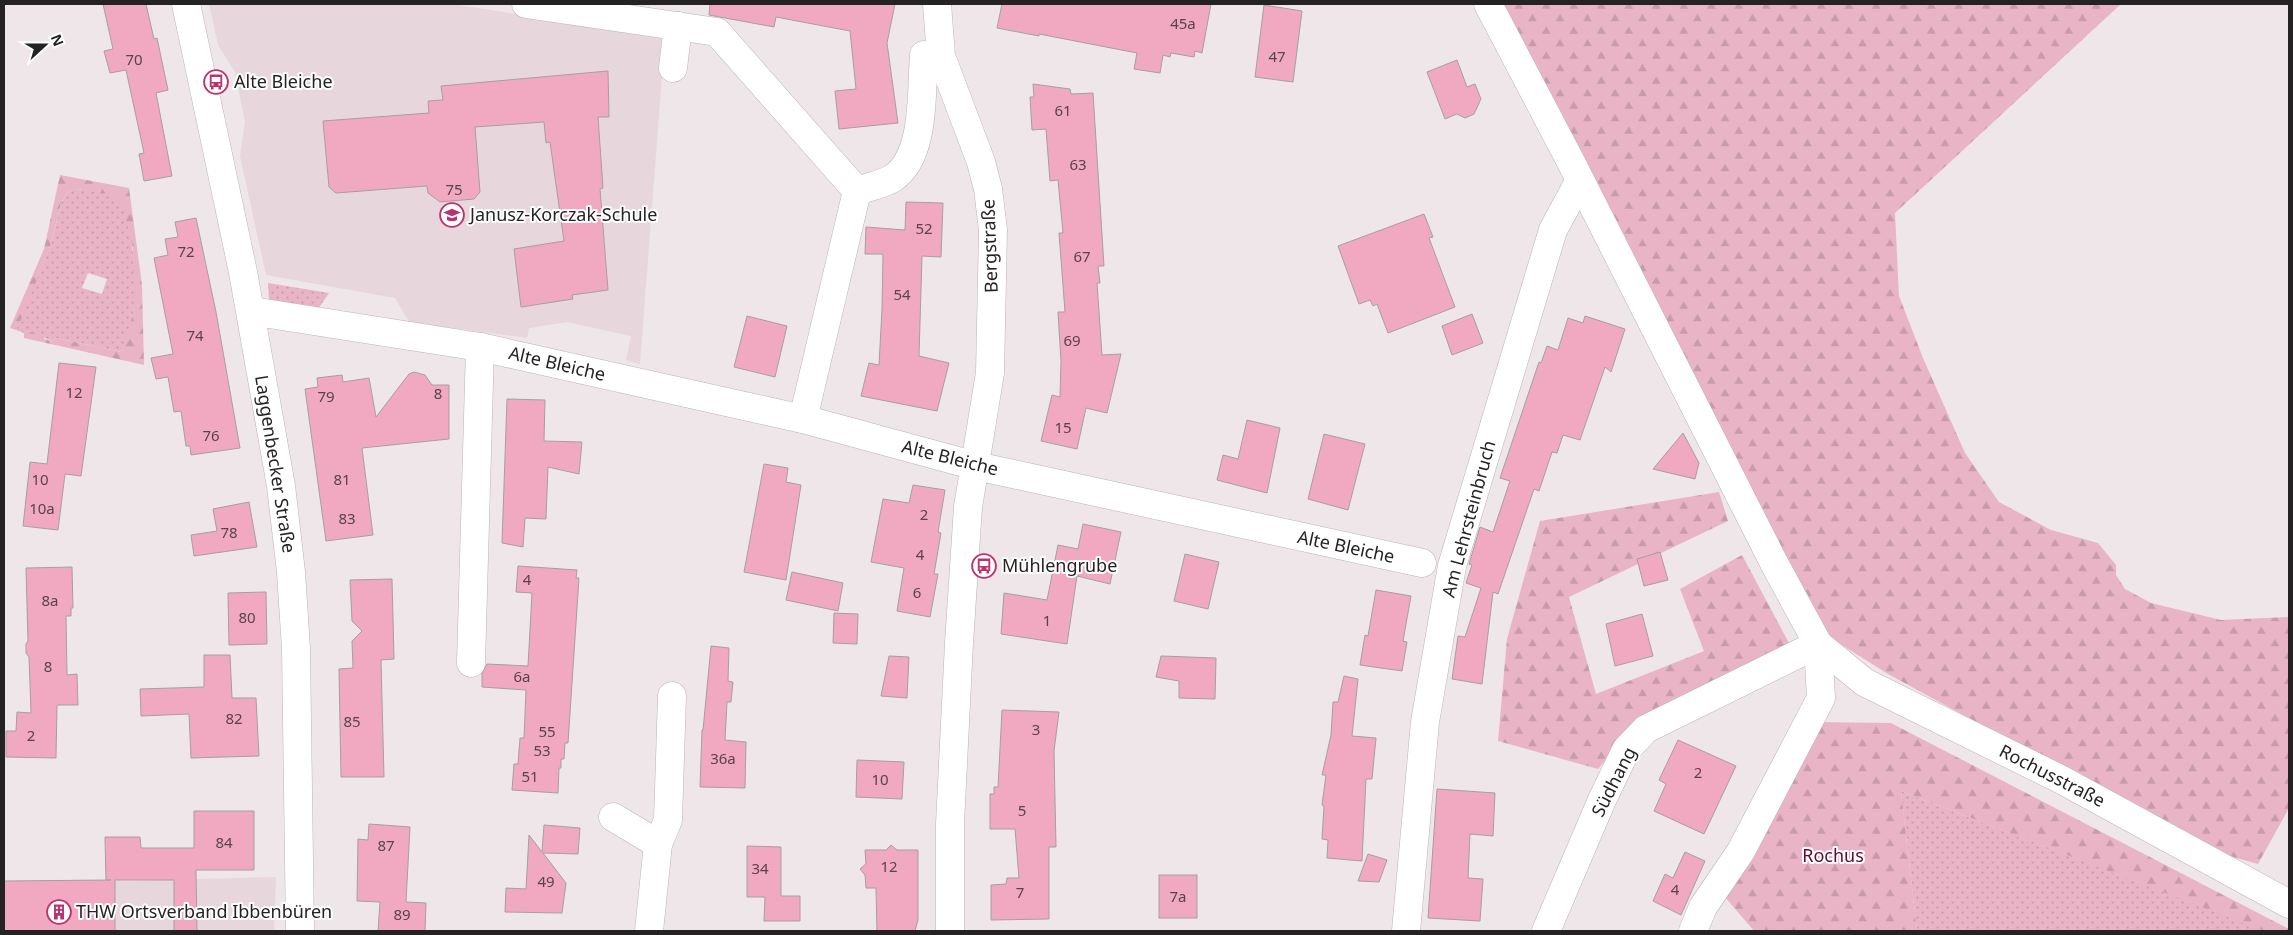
<svg xmlns="http://www.w3.org/2000/svg" width="2293" height="935" viewBox="0 0 2293 935" font-family="'Noto Sans',sans-serif">
<defs>
<pattern id="grass-dots" width="8" height="8" patternUnits="userSpaceOnUse" patternTransform="scale(1.25)"><rect width="8" height="8" fill="#e9b5c6"/><path d="M2 2h.1M6 6h.1" fill="none" stroke="#c89baa" stroke-width="1.8" stroke-linecap="round"/></pattern>
<pattern id="forest-firs" width="22" height="20" patternUnits="userSpaceOnUse" patternTransform="scale(1.25)"><rect width="22" height="20" fill="#e9b5c6"/><path d="M5 1l3.5 6h-7zM16 11l3.5 6h-7z" fill="#c89baa"/></pattern>
</defs>
<rect width="100%" height="100%" fill="#eee6e8"/>
<g fill="#e7d7dc">
<path d="M209 4H452L665 37 640 364 626 360 631 336 567 322 529 328 527 338 409 322 395 298 266 275 240 156 245 122 235 72 218 45Z"/>
<path d="M276 877 274 931H4V884Z"/>
</g>
<g fill="url(#grass-dots)" fill-rule="evenodd">
<path d="M77 189C89 191 108 191 118 199 134 214 136 286 134 308 133 323 126 338 122 352L56 338 53 341 27 331 24 333 16 330 51 244 61 203 68 192ZM88 273 107 279 102 294 82 288Z"/>
<path d="M268 283 329 293 316 312 269 300Z"/>
<path d="M1901 791 2253 926 2264 931H1917Z"/>
</g>
<g fill="url(#forest-firs)">
<path d="M1499 4H2121L1895 213 1899 296 1923 358 1965 453 1999 502 2051 530 2098 543 2116 565V575L2125 589 2151 603 2221 620 2289 617V808L2258 864 2215 852 1888 674 1831 638 1816 619Z"/>
<path d="M60 175 129 188 142 285 144 365 24 338V333L27 331 44 336V339L53 341 56 338 122 352 134 310 133 248 124 211 118 200 106 194 77 189 68 192 61 203 51 244 21 320 16 330 10 328 44 249Z"/>
<path d="M1719 492 1728 521 1569 597 1596 694 1704 651 1680 589 1742 555 1790 645 1639 721 1598 769 1498 741 1507 639 1540 521Z"/>
<path d="M1817 722 1891 723 2289 929V931H2264L1901 791 1917 931H1754L1725 897Z"/>
</g>
<g fill="#f1a8c1" stroke="#a69fa1">
<path d="M103 4H146L154 39 157 38 168 90 156 93 172 176 144 181 139 154 144 153 126 70 110 73 104 51 113 49Z"/>
<path d="M710 4H895L887 43 898 123 839 129 835 91 856 89 850 31 776 17 774 27 709 15Z"/>
<path d="M1002 4H1211L1202 53 1195 51 1194 57 1171 53 1170 57 1163 55 1160 73 1134 69 1137 53 1039 34V36L997 28Z"/>
<path d="M1264 5 1302 11 1293 82 1255 77Z"/>
<path d="M1457 60 1467 87 1475 84 1481 99 1474 114 1465 118 1457 114 1445 119 1427 72Z"/>
<path d="M608 71 609 117H598L603 188 600 189 608 290 572 295 573 299 521 307 514 249 564 241 550 142 546 143 544 122 475 127 480 192 474 199 440 202 428 193 427 186 336 193 329 187 323 121 429 113 428 101 443 100 441 86Z"/>
<path d="M1033 84 1070 89 1071 94 1093 93 1104 266H1098L1100 283H1097L1102 355 1121 354 1107 413 1086 408 1077 449 1041 441 1052 395 1060 397 1061 361 1058 312H1065L1059 233H1063L1058 180 1050 181 1046 129 1032 130 1030 97H1034Z"/>
<path d="M906 202 943 203 941 257 922 256 919 356 949 363 937 411 861 396 869 363 879 365 882 309 883 254H865L866 227 905 230Z"/>
<path d="M1424 214 1433 237 1429 238 1455 307 1388 333 1377 304 1373 306 1370 300 1359 304 1338 246Z"/>
<path d="M196 218 216 312 240 448 191 455 190 446H186L181 411 174 412 168 377 156 379 151 358 173 354 154 258 168 255 165 239 178 237 175 222Z"/>
<path d="M1472 314 1483 343 1452 355 1442 326Z"/>
<path d="M747 316 787 326 775 377 734 367Z"/>
<path d="M1585 316 1625 329 1611 372 1605 367 1580 440 1563 435 1557 453 1552 452 1539 491 1534 489 1498 594 1493 592 1482 684 1452 679 1458 636 1465 637 1481 588 1466 583 1472 565 1469 564 1480 527 1493 532 1510 481 1500 478 1539 362 1541 363 1547 346 1558 350 1568 318 1583 323Z"/>
<path d="M59 363 96 367 81 476 65 474 58 530 23 526 30 462 47 464Z"/>
<path d="M414 372 425 375 432 385H449V439L362 448 373 535 326 541 305 389 318 387 317 378 342 375 343 382 369 378 376 417 409 374Z"/>
<path d="M507 399 545 400 544 441 582 442 579 474 548 467 546 519 525 518 523 547 502 543Z"/>
<path d="M1247 420 1280 428 1267 493 1217 480 1223 455 1238 459Z"/>
<path d="M1683 433 1699 463 1695 479 1653 469Z"/>
<path d="M1324 434 1365 444 1348 510 1308 499Z"/>
<path d="M764 464 788 468 786 482 801 485 786 580 744 572Z"/>
<path d="M913 485 945 490 938 532 941 533 934 574H938L930 617 897 611 904 568 871 562 883 499 909 503Z"/>
<path d="M249 502 257 547 194 556 191 535 217 531 213 509Z"/>
<path d="M1083 524 1121 532 1110 584 1077 576 1067 644 1001 634 1004 593 1047 600 1058 545 1078 549Z"/>
<path d="M1660 552 1668 580 1644 586 1637 559Z"/>
<path d="M1185 554 1219 562 1208 609 1174 601Z"/>
<path d="M518 566 577 570 576 578H579L568 743H565L564 759H561V768H559L558 793 512 790 514 764H518L520 738H524L526 690 482 687V673L487 664 528 666 532 593 516 592Z"/>
<path d="M72 567 73 608H71V616H66L67 675 77 674 78 705H57L56 758 6 757V731H16L17 712 31 713 29 657 26 653V644L28 641 26 568Z"/>
<path d="M792 572 843 583 838 611 786 600Z"/>
<path d="M392 579 394 659 381 660 384 777H341L339 669 353 668 352 641 362 631 352 621 350 580Z"/>
<path d="M1376 590 1411 596 1403 641 1407 642 1402 671 1360 665 1365 635 1368 636Z"/>
<path d="M266 592 267 644 229 645 228 593Z"/>
<path d="M834 613 858 614 857 644 833 643Z"/>
<path d="M1642 614 1653 656 1615 666 1606 624Z"/>
<path d="M711 646 729 648 728 681 733 682 731 702H727L725 740 746 742 745 788 700 787 702 730H703Z"/>
<path d="M204 655H230L232 698H256L259 756 191 758 189 714 141 716 140 689 204 687Z"/>
<path d="M889 656 909 657 907 698 881 696Z"/>
<path d="M1161 656 1216 658 1215 699 1179 698V681L1156 677Z"/>
<path d="M1344 676 1358 679 1352 736 1376 738 1372 779H1366L1362 861 1327 858 1328 840 1322 839 1324 806 1322 805 1326 775H1322L1331 735 1333 702H1338Z"/>
<path d="M1002 710 1059 712 1054 751 1056 847H1049V919L991 920V885L1006 884 1007 878H1019L1015 829H990V794H994V787H998Z"/>
<path d="M1678 740 1736 766 1704 834 1654 811 1666 784 1659 780Z"/>
<path d="M857 760 904 762 902 799 856 797Z"/>
<path d="M1437 789 1495 793 1493 836 1470 834 1468 878 1483 879 1480 921 1428 918Z"/>
<path d="M194 811H254V870H196L197 931H174V880H115V931H4V881L111 880H106L105 837H140L141 848H194Z"/>
<path d="M369 824 410 827 406 902 426 903 425 931H378L380 902 357 901 358 839 368 840Z"/>
<path d="M544 825 580 828 578 854 543 853 566 883 562 913 505 912 506 888 526 889 529 835 542 852Z"/>
<path d="M891 845 897 850H918V920L915 931H877L876 888H866L865 875 860 869 866 864 865 850H886Z"/>
<path d="M747 846 781 847V896H800V921H764L765 897H747Z"/>
<path d="M1685 852 1705 861 1681 915 1653 901 1665 874 1673 878Z"/>
<path d="M1368 854 1387 860 1379 882 1358 881Z"/>
<rect x="1159" y="875" width="38" height="43"/>
</g>
<g fill="none" stroke-linecap="round" stroke-linejoin="round">
<g stroke="#bbb4b6" stroke-width="29">
<g id="minor">
<path d="M186 4 243 272 281 486 291 572 296 649 300 931"/>
<path d="M526 4 717 32 857 191 803 419"/>
<path d="M937 4 941 56 981 162 988 189 993 230 990 373 968 507 959 643 950 824V931"/>
<path d="M1488 4 1572 164 1774 563 1818 644 1864 682 2062 780 2289 904"/>
<path d="M673 68 678 26"/>
<path d="M857 191C868 187 884 184 893 178 926 156 921 91 924 55"/>
<path d="M251 311 480 347 803 419 976 466 1422 563"/>
<path d="M471 663 480 347"/>
<path d="M613 817 658 844"/>
<path d="M649 931 658 844 668 820 672 696"/>
<path d="M1406 931 1425 722 1452 566 1553 230 1580 180"/>
<path d="M1546 931 1602 800 1626 750 1646 729 1818 644"/>
<path d="M1693 931 1703 907 1741 851 1821 698 1818 644"/>
</g>
</g>
<use href="#minor" stroke="#fff" stroke-width="28"/>
</g>
<defs>
<g id="bus-ring" transform="scale(1.25)"><circle r="9.5" fill="#fff" stroke="#ba3271" stroke-width="1.5"/><path d="M-5-6H5V4H4V6H2V4H-2V6H-4V4H-5ZM-3.5-4V0h7V-4ZM-3.5 1.2v1.5H-2V1.2ZM2 1.2v1.5H3.5V1.2Z" fill="#ba3271"/></g>
<g id="school-ring" transform="scale(1.25)"><circle r="9.5" fill="#fff" stroke="#ba3271" stroke-width="1.5"/><path d="M0-5L7-2L0 1L-7-2ZM-4 1L0 2.5L4 1V4Q0 6-4 4Z" fill="#ba3271"/></g>
<g id="building-ring" transform="scale(1.25)"><circle r="9.5" fill="#fff" stroke="#ba3271" stroke-width="1.5"/><path d="M-4-6H4V6H1V3H-1V6H-4ZM-2.5-4.3h1.7v1.8h-1.7ZM.8-4.3h1.7v1.8H.8ZM-2.5-1h1.7V.8h-1.7ZM.8-1h1.7V.8H.8Z" fill="#ba3271"/></g>
</defs>
<g fill-rule="evenodd">
<use href="#bus-ring" x="216" y="82"/>
<use href="#school-ring" x="452" y="215"/>
<use href="#bus-ring" x="984" y="566"/>
<use href="#building-ring" x="59" y="912"/>
</g>
<g text-anchor="middle" stroke-width="4" stroke-linejoin="round" paint-order="stroke">
<g font-size="15" fill="#58444a">
<text x="1183" y="29">45a</text>
<text x="1277" y="62">47</text>
<text x="134" y="65">70</text>
<text x="1063" y="116">61</text>
<text x="1078" y="170">63</text>
<text x="454" y="195">75</text>
<text x="924" y="234">52</text>
<text x="186" y="257">72</text>
<text x="1082" y="262">67</text>
<text x="902" y="300">54</text>
<text x="195" y="341">74</text>
<text x="1072" y="346">69</text>
<text x="74" y="398">12</text>
<text x="438" y="399">8</text>
<text x="326" y="402">79</text>
<text x="1063" y="433">15</text>
<text x="211" y="441">76</text>
<text x="40" y="485">10</text>
<text x="342" y="485">81</text>
<text x="42" y="514">10a</text>
<text x="924" y="520">2</text>
<text x="347" y="524">83</text>
<text x="229" y="538">78</text>
<text x="920" y="560">4</text>
<text x="527" y="585">4</text>
<text x="917" y="598">6</text>
<text x="50" y="606">8a</text>
<text x="247" y="623">80</text>
<text x="1047" y="626">1</text>
<text x="48" y="672">8</text>
<text x="522" y="682">6a</text>
<text x="234" y="724">82</text>
<text x="352" y="727">85</text>
<text x="1036" y="735">3</text>
<text x="547" y="737">55</text>
<text x="31" y="741">2</text>
<text x="542" y="756">53</text>
<text x="723" y="764">36a</text>
<text x="1698" y="778">2</text>
<text x="530" y="782">51</text>
<text x="880" y="785">10</text>
<text x="1022" y="816">5</text>
<text x="224" y="848">84</text>
<text x="386" y="851">87</text>
<text x="889" y="872">12</text>
<text x="760" y="874">34</text>
<text x="546" y="887">49</text>
<text x="1675" y="895">4</text>
<text x="1020" y="898">7</text>
<text x="1178" y="902">7a</text>
<text x="402" y="920">89</text>
</g>
<g font-size="18" fill="#252223" stroke="#fff" text-anchor="start">
<text x="234" y="88">Alte Bleiche</text>
<text x="470" y="221">Janusz-Korczak-Schule</text>
<text x="1002" y="572">Mühlengrube</text>
<text x="76" y="918">THW Ortsverband Ibbenbüren</text>
</g>
<g font-size="18" fill="#252223" stroke="#fff">
<text transform="translate(990 246) rotate(-92)" y="6">Bergstraße</text>
<text transform="translate(557 364) rotate(13)" y="6">Alte Bleiche</text>
<text transform="translate(950 458) rotate(14)" y="6">Alte Bleiche</text>
<text transform="translate(275 464) rotate(81)" y="6">Laggenbecker Straße</text>
<text transform="translate(1469 519) rotate(-75)" y="6">Am Lehrsteinbruch</text>
<text transform="translate(1346 547) rotate(12)" y="6">Alte Bleiche</text>
<text transform="translate(2052 776) rotate(27)" y="6">Rochusstraße</text>
<text transform="translate(1614 782) rotate(-63)" y="6">Südhang</text>
</g>
<g font-size="18" fill="#5e0934" stroke="#fff">
<text x="1833" y="862">Rochus</text>
</g>
</g>
<rect width="2293" height="935" fill="none" stroke="#252223" stroke-width="10"/>
<g transform="translate(45 45) rotate(69)" stroke="#ffffff" stroke-width="4" paint-order="stroke">
<path d="M0-4L9 19L0 12L-9 19Z" fill="#252223"/>
<text y="-8" font-size="14" font-weight="bold" text-anchor="middle" fill="#252223">N</text>
</g>
</svg>
